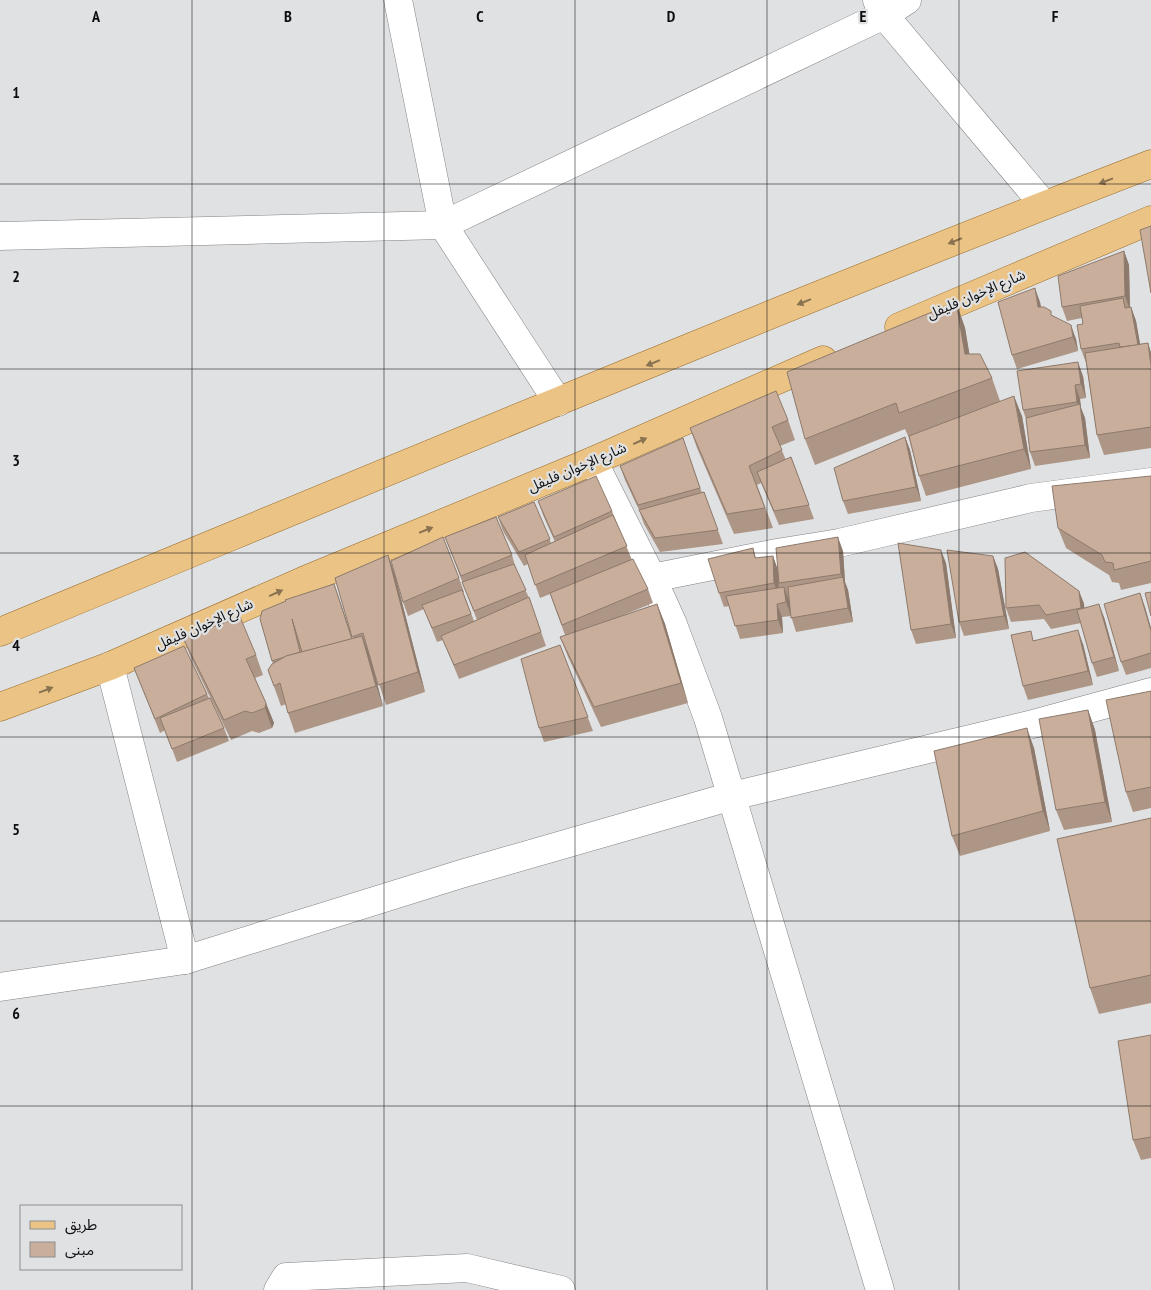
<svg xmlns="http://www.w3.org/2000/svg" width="1151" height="1290" viewBox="0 0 1151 1290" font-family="'PT Sans Narrow','Noto Sans Arabic',sans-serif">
<rect width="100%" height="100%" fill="#e0e1e3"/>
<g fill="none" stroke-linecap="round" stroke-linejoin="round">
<g stroke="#818284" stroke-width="29">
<g id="minor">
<path d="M398 0 443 225 884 15 907 0"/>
<path d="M877 0 884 15 1044 205"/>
<path d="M0 236 443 225 558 402"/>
<path d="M593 461 652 578 672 622 708 718 880 1290"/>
<path d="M652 578 777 553 839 543 1031 498 1151 482"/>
<path d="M110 666 185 960"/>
<path d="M0 987 185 960 461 874 732 796 1033 724 1151 692"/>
<path d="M278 1290 286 1277 467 1268 561 1290"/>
</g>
</g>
<g stroke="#966a27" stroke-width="29">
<g id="major">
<path d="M899 327 1151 220"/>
<path d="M0 632C383 474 765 313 1151 164"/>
<path d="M0 707 110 666 303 581 593 461 823 360"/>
</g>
</g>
<use href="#minor" stroke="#fff" stroke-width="28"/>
<use href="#major" stroke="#ebc385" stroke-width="28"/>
</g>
<g fill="#ad9685">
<path d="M1124 251 1129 265 1130 307H1131L1136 321 1140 344 1148 343 1151 353V448L1104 455 1097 435 1086 363 1081 349 1083 324 1082 318 1067 321 1062 307Z"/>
<path d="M956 302 965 328 969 354 992 378 1000 401 1022 416 1031 469 926 496 919 476 909 438 905 429 815 465 805 439Z"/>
<path d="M1040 302 1041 307 1053 316 1076 339 1078 351 1017 369 1012 355Z"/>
<path d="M1083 376 1086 398 1080 399 1081 408 1085 418 1090 458 1035 466 1030 452 1026 419 1023 410Z"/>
<path d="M788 420 795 440 780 446 786 460 791 457 814 519 779 525 761 483 757 485 773 528 734 534 697 448 690 428Z"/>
<path d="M905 437 910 450 921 501 848 514 843 501Z"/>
<path d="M683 438 702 493 704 492 723 544 660 552 644 524 639 510 625 480 620 466Z"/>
<path d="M1151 476V583L1121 590 1119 583 1112 582 1109 575 1066 548 1058 528Z"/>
<path d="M538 501 612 511 632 560 648 589 653 603 621 616 657 604 665 624 688 703 601 727 568 657 560 637 565 635 550 594 540 598 528 564 524 566 503 531 498 517 534 502 551 543 555 542 543 515Z"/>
<path d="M445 537 512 555 516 569 529 598V597L546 646 459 679 443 640 437 642 424 609 408 616 403 602 459 578 464 592H463L474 621 477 620Z"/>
<path d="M753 548 756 558 773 556 777 568 843 551 845 582 848 590 853 622 796 632 791 616 782 617 783 633 740 639 729 606 724 607 719 593Z"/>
<path d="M388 555 395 575 425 692 386 705 369 654 383 706 295 733 288 713 286 704 281 706 268 670 273 664 260 619 334 584 352 638H353L335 578Z"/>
<path d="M993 556 998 569 1009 629 964 636 959 622Z"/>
<path d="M946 563 956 638 916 644 911 630Z"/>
<path d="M1079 591 1084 604V608L1104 617 1119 671 1097 677 1092 663 1081 623 1051 629 1044 619 1011 622 1006 608Z"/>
<path d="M1140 593 1151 628V668L1126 675 1121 662Z"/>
<path d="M183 638 256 655 263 675 255 678 274 723 272 728 259 733 252 731 231 740 191 658Z"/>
<path d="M1034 640 1083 644 1093 685 1028 700 1023 686Z"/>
<path d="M560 645 593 731 544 742 539 728Z"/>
<path d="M134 668 207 694 224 728 229 741 177 762 165 730 160 733Z"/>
<path d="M1151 691V808L1133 812 1126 792Z"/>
<path d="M1088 710 1095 730 1112 822 1064 830 1056 810Z"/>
<path d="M1034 748 1050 831 960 856 952 836Z"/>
<path d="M1151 818V1003L1099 1014 1090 988Z"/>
<path d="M1151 1035V1158L1141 1160 1133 1140Z"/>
</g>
<g fill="#8d7a6c">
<path d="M1124 251 1129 265 1130 310 1125 296Z"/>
<path d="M1035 288 1040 302 1043 320 1038 307Z"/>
<path d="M956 302 965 328 974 380 965 354Z"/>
<path d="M1131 307 1136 321 1143 361 1138 348Z"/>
<path d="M1071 325 1076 339 1078 351 1073 337Z"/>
<path d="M1148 343 1151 353V366Z"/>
<path d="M1078 362 1083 376 1086 398 1081 384Z"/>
<path d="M1075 385 1080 399 1081 408 1085 418 1090 458 1085 445 1081 412 1077 402Z"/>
<path d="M1014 396 1022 416 1031 469 1024 449Z"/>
<path d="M905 437 910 450 921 501 916 487Z"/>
<path d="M838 537 843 551 845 582 848 590 853 622 848 608 845 585 841 574Z"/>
<path d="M941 550 946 563 956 638 951 624Z"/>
<path d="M388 555 395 575 425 692 418 672Z"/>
<path d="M773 556 778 570 779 597 774 583Z"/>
<path d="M993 556 998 569 1009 629 1004 616Z"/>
<path d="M334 584 339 598 358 656 353 643Z"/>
<path d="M784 587 789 600 791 616 786 602Z"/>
<path d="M1079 591 1084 604 1086 622 1081 608Z"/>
<path d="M1140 593 1145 607 1151 628V631Z"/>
<path d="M657 604 665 624 688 703 681 683Z"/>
<path d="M777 604 782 617 783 633 778 620Z"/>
<path d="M1099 604 1104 617 1119 671 1114 657Z"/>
<path d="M1078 630 1083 644 1093 685 1088 671Z"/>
<path d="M362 636 370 656 383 706 376 686Z"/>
<path d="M266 703 274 723 272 728 265 708Z"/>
<path d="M1088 710 1095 730 1112 822 1105 802Z"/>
<path d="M1027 728 1034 748 1050 831 1043 811Z"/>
</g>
<g fill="#c9af9b" stroke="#8d7a6c">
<path d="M1151 226V293L1140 230Z"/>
<path d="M1124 251 1125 296 1062 307 1058 276Z"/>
<path d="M1035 288 1038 307H1044L1051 311V315L1071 325 1073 337 1012 355 998 302Z"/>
<path d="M1123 298 1125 308 1131 307 1138 345 1120 347 1119 343 1081 349 1077 325 1083 324 1080 306Z"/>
<path d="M956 302 965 354H980L992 378 899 413 896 403 805 439 787 372Z"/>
<path d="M1148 343 1151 366V427L1097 435 1085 353Z"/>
<path d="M1078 362 1081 384 1075 385 1077 402 1023 410 1017 371Z"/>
<path d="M776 391 788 420 772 427 782 450 749 466 765 508 727 514 690 428Z"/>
<path d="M1014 396 1024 449 919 476 909 436Z"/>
<path d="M1080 404 1085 445 1030 452 1026 418Z"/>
<path d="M905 437 916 487 843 501 834 468Z"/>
<path d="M683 438 700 488 638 505 620 466Z"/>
<path d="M791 457 809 505 774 511 757 472Z"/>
<path d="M596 476 612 511 554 537 538 501Z"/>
<path d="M1151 476V561L1114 570 1113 563 1105 562 1102 555 1058 528 1052 486Z"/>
<path d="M704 492 718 530 655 538 639 510Z"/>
<path d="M534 502 550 539 519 552 498 517Z"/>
<path d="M613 515 627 546 535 585 525 555Z"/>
<path d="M496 517 512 555 461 576 445 537Z"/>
<path d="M443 537 459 578 403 602 391 561Z"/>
<path d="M838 537 841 574 779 583 776 548Z"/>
<path d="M898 543 941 550 951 624 911 630Z"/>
<path d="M753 548 755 558 773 556 774 583 719 593 708 559Z"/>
<path d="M947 550 993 556 1004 616 959 622Z"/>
<path d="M1025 552 1079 591 1081 608 1046 615 1039 605 1006 608 1005 558Z"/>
<path d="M388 555 418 672 378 685 363 633 352 637 335 578Z"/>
<path d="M633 559 648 589 562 625 550 593Z"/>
<path d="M514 564 526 590 474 611 462 582Z"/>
<path d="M843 577 848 608 791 618 788 587Z"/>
<path d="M334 584 352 639 302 652 292 619 300 652 272 661 260 619 262 611 286 601 285 600Z"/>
<path d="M784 587 786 602 777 604 778 620 735 626 726 596Z"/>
<path d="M462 590 471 614 432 628 422 605Z"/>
<path d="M1151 592V616L1145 593Z"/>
<path d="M1140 593 1151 631V653L1121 662 1104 604Z"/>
<path d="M529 597 541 632 454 665 441 636Z"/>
<path d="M657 604 681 683 594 707 560 637Z"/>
<path d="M1099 604 1114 657 1092 663 1077 610Z"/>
<path d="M240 617 256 655 246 659 266 703 265 708 252 713 245 711 224 720 183 638Z"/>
<path d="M1078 630 1088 671 1023 686 1011 635 1031 631 1033 641Z"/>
<path d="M362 636 376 686 288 713 280 683 274 686 268 670 272 664 286 656Z"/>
<path d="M560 645 588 717 539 728 521 659Z"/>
<path d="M184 646 207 694 155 719 134 668Z"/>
<path d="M1151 691V787L1126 792 1106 700Z"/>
<path d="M210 698 224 728 172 749 160 718Z"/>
<path d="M1088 710 1105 802 1056 810 1039 719Z"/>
<path d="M1027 728 1043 811 952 836 934 751Z"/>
<path d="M1151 818V975L1090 988 1057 839Z"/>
<path d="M1151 1035V1137L1133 1140 1118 1041Z"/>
</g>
<defs><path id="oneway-solid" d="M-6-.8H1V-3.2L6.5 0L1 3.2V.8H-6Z" transform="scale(1.25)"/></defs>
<g fill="#887250">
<use href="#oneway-solid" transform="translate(1106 181) rotate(159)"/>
<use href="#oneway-solid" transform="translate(955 241) rotate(158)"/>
<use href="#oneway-solid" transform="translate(804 302) rotate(158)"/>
<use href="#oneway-solid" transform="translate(653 363) rotate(158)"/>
<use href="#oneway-solid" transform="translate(640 441) rotate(-24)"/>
<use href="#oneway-solid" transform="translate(426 530) rotate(-22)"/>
<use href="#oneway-solid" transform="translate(276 593) rotate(-24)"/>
<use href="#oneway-solid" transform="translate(46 690) rotate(-21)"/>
</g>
<path fill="none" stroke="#0f0f10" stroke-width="1" stroke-opacity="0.55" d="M192 0V1290M384 0V1290M575 0V1290M767 0V1290M959 0V1290M0 184H1151M0 369H1151M0 553H1151M0 737H1151M0 921H1151M0 1106H1151"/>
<g text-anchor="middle" stroke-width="4.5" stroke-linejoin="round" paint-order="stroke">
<g font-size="14" fill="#0f0f10" stroke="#e0e1e3">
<text transform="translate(976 294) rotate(-23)" y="5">شارع الإخوان فليفل</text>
<text transform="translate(577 467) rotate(-23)" y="5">شارع الإخوان فليفل</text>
<text transform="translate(204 624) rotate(-24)" y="5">شارع الإخوان فليفل</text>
</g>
</g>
<g font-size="16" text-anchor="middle" font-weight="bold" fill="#0f0f10" stroke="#e0e1e3" stroke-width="4.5" stroke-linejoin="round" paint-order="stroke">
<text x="96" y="22">A</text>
<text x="288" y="22">B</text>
<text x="480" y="22">C</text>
<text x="671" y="22">D</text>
<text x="863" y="22">E</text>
<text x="1055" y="22">F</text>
<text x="16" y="98">1</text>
<text x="16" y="282">2</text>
<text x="16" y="466">3</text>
<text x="16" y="651">4</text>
<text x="16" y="835">5</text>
<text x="16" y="1019">6</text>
</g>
<rect x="20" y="1205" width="162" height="65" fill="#e0e1e3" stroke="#8c8d8f"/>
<rect x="30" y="1221" width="25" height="8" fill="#ebc385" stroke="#8c8d8f"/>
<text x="65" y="1230" font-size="15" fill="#0f0f10">طريق</text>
<rect x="30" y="1242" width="25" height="15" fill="#c9af9b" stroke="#8c8d8f"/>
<text x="65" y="1255" font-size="15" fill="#0f0f10">مبنى</text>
</svg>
